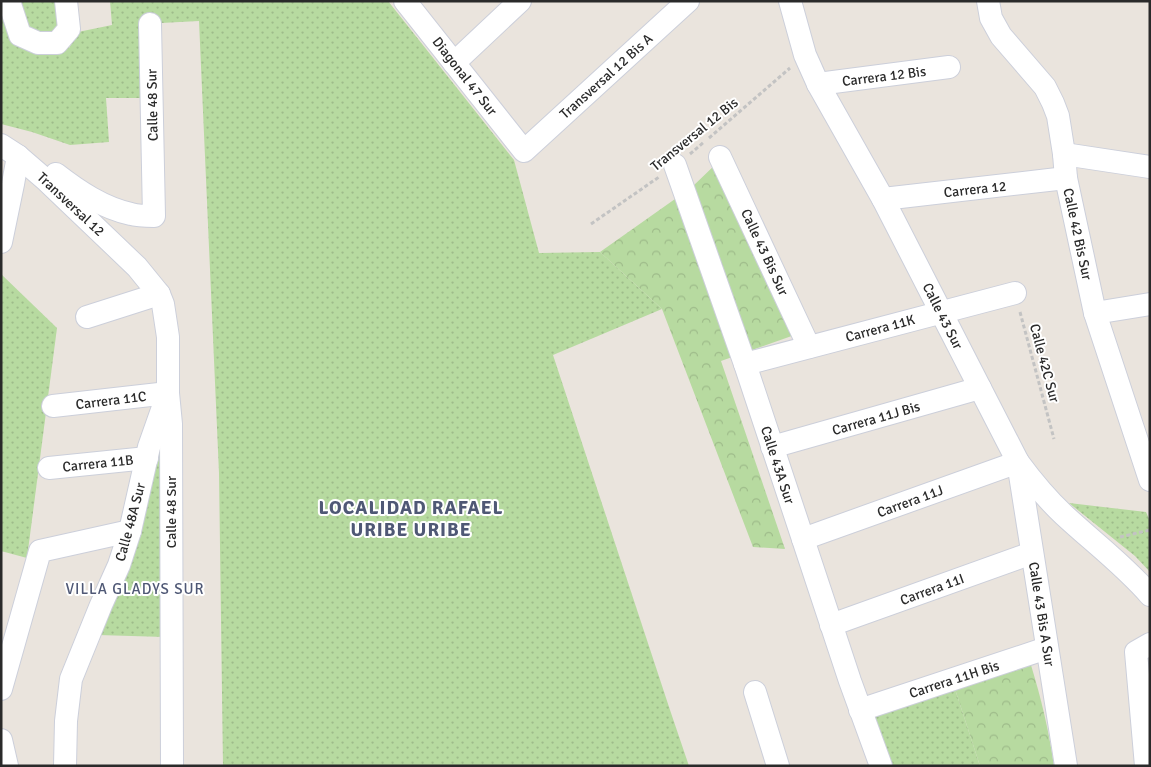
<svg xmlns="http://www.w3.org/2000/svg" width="1151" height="767" viewBox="0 0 1151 767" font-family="Signika,sans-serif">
<defs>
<pattern id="grass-dots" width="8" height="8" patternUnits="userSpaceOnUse" patternTransform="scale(1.25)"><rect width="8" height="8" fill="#b7daa0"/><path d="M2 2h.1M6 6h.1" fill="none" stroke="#9ebb8a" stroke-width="1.8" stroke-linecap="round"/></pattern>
<pattern id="park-crowns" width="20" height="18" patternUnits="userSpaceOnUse" patternTransform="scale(1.25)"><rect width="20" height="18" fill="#b7daa0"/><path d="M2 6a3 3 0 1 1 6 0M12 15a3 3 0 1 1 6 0" fill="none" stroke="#9ebb8a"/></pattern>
</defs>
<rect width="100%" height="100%" fill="#eae4dd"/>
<g fill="url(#grass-dots)">
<path d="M1 1H61L69 48 78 32 112 25 110 1H388L514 160 539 253 600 252 662 309 553 355 670 710 689 766H223L219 473 199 21 142 24 145 98H106L109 142 70 145 32 132 1 124Z"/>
<path d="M1 274 57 328 27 558 1 551Z"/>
<path d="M164 422 165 637 98 635Z"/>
<path d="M1069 503 1146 512 1150 521V572L1135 556Z"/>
<path d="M955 689 980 766H893L873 716Z"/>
</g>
<g fill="url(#park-crowns)">
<path d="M718 162 803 332 721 361 785 549 753 547 662 309 600 252 692 187Z"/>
<path d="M1031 665C1041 698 1049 731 1054 766H980L955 689Z"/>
</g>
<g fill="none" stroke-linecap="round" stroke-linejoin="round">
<g stroke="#cccfda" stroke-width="24">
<g id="minor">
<path d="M9 1 20 35 38 43H57L69 29 66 1"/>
<path d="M405 1 524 151 688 1"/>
<path d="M790 1 805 55 818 84 883 199 1018 462C1032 481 1047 499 1064 515 1093 542 1124 565 1150 595"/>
<path d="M988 1 991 18 1001 36 1045 87 1053 103 1058 116 1064 154 1066 178 1095 313 1150 480"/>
<path d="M454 63 520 1"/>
<path d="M818 84 949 67"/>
<path d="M1 145 18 156 47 181 137 267 159 294 163 304 168 337V393L171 424 172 766"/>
<path d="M1064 154 1150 167"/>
<path d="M720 157 809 347"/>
<path d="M675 165 745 364 850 681 881 766"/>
<path d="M56 174C78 191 103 208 131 214 138 216 147 216 154 216L150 24"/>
<path d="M883 199 1066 178"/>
<path d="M1 242 13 184 18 156"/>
<path d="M1095 313 1150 304"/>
<path d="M87 317 159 294"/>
<path d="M745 364 1015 293"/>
<path d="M53 406 168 393 149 447 130 531 119 565 101 605 71 679 66 721 65 766"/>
<path d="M772 447 980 388"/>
<path d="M49 468 147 458"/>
<path d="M803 539 1018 462 1066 766"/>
<path d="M831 625 1032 553"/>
<path d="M1 689 40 551 130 531"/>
<path d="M755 692 778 766"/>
<path d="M860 710 1047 648"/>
<path d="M1 740 7 766"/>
<path d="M1146 766 1136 652 1150 644"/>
</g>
</g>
<g stroke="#c3c3c3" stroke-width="3" stroke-dasharray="4 2.5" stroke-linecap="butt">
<path d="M709 138 790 68"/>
<path d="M690 154 704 142"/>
<path d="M591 224 659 177"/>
<path d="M1020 312 1054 439"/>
<path d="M1120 537 1150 530"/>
</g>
<use href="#minor" stroke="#fff" stroke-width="22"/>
</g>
<g text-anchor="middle" stroke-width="4" stroke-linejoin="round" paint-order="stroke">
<g font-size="14" fill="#2a2a2a" stroke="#fff">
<text transform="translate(465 76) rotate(52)" y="5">Diagonal 47 Sur</text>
<text transform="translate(606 76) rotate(-42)" y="5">Transversal 12 Bis A</text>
<text transform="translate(884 76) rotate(-7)" y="5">Carrera 12 Bis</text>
<text transform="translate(152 105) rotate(-91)" y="5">Calle 48 Sur</text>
<text transform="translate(694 134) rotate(-39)" y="5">Transversal 12 Bis</text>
<text transform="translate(975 189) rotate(-6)" y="5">Carrera 12</text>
<text transform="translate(71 204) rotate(43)" y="5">Transversal 12</text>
<text transform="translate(1078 234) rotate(78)" y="5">Calle 42 Bis Sur</text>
<text transform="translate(765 252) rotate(65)" y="5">Calle 43 Bis Sur</text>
<text transform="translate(943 316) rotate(63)" y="5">Calle 43 Sur</text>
<text transform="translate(880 328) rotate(-15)" y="5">Carrera 11K</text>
<text transform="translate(1045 363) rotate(75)" y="5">Calle 42C Sur</text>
<text transform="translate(111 400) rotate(-7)" y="5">Carrera 11C</text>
<text transform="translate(876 418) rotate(-16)" y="5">Carrera 11J Bis</text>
<text transform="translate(98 463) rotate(-6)" y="5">Carrera 11B</text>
<text transform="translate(778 465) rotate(72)" y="5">Calle 43A Sur</text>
<text transform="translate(910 501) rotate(-20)" y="5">Carrera 11J</text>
<text transform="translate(171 512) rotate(-90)" y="5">Calle 48 Sur</text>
<text transform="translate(130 522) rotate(-75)" y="5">Calle 48A Sur</text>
<text transform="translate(932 589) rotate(-20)" y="5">Carrera 11I</text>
<text transform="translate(1042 614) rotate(81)" y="5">Calle 43 Bis A Sur</text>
<text transform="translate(954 679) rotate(-18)" y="5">Carrera 11H Bis</text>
</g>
<g font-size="15" letter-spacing="1" fill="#4f5875" stroke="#fff">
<text x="135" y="594">VILLA GLADYS SUR</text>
</g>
<g font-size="19" font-weight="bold" letter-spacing="1" fill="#4f5875" stroke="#fff">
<text x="411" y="514">LOCALIDAD RAFAEL<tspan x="411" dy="22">URIBE URIBE</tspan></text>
</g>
</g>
<rect width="1151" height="767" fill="none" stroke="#2a2a2a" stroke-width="5"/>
</svg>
